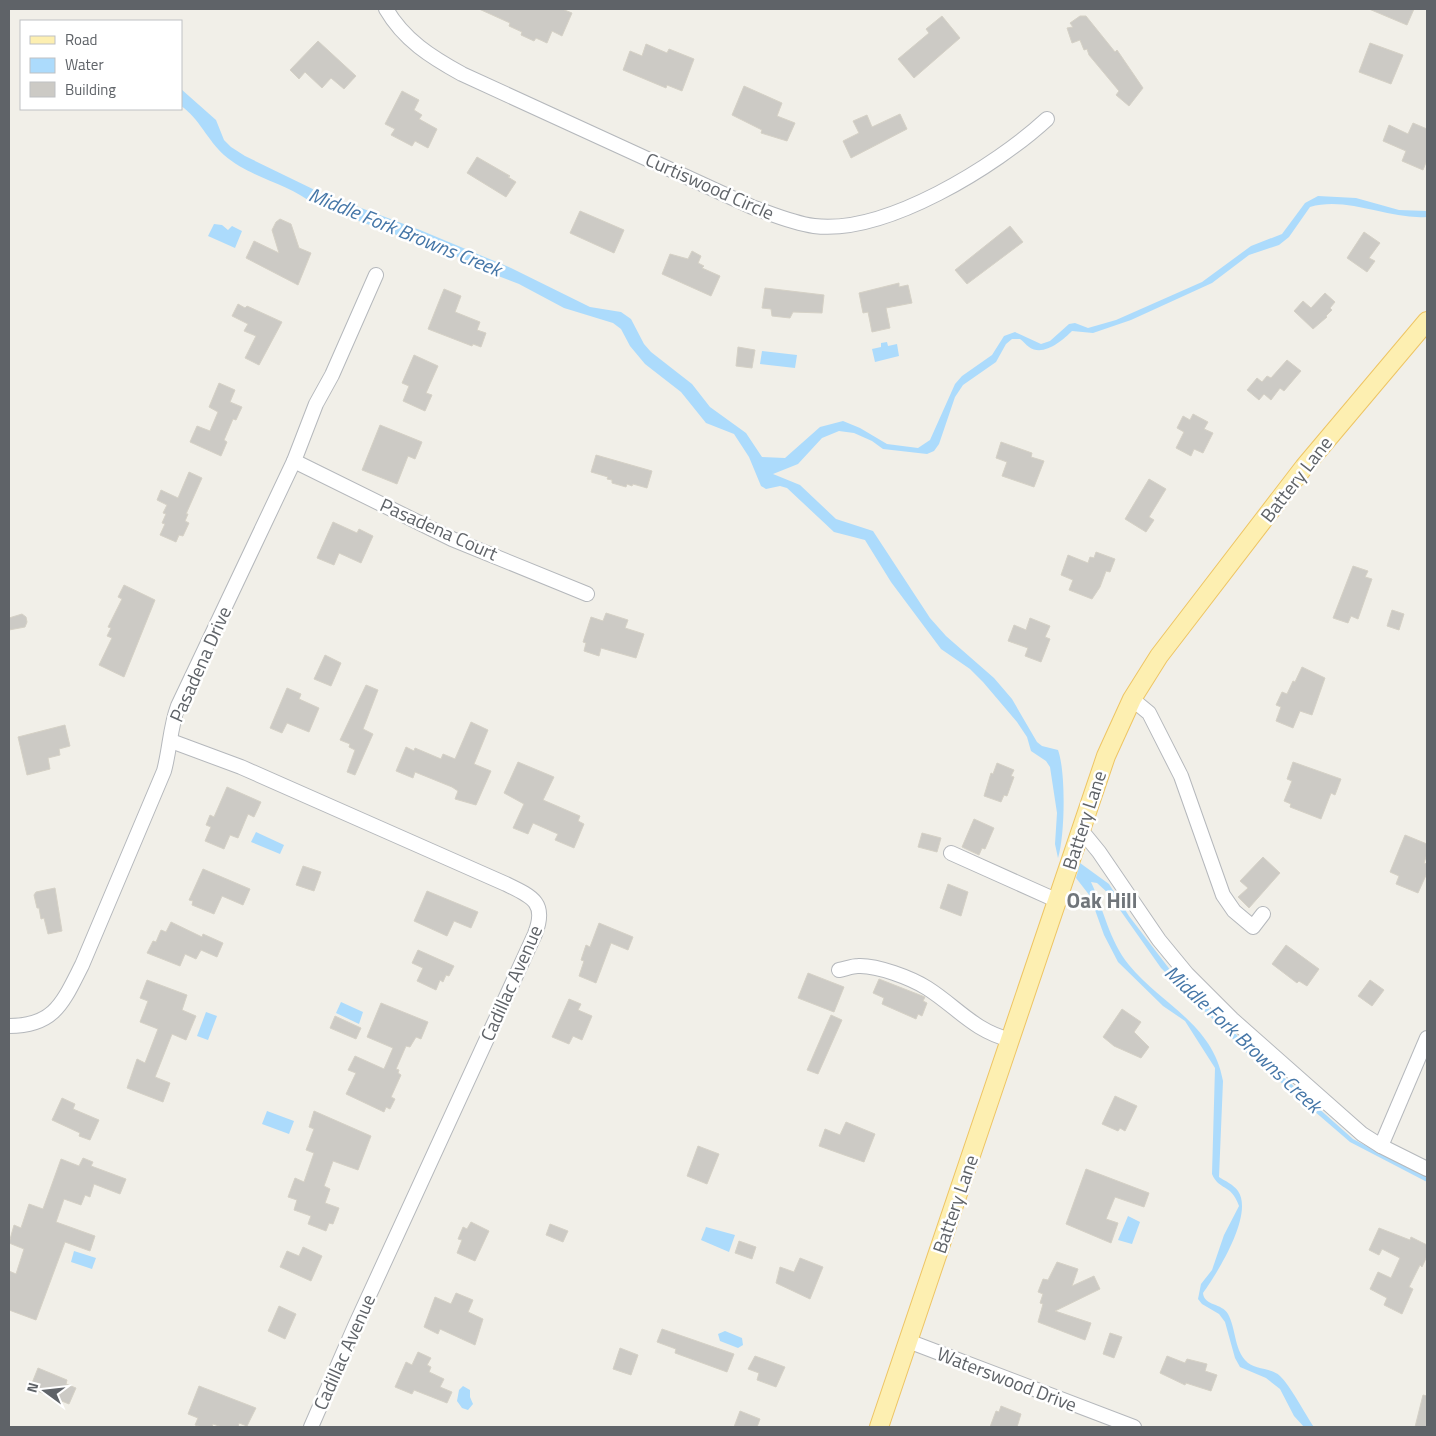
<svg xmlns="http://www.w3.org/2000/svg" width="1436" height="1436" viewBox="0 0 1436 1436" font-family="'Titillium Web',sans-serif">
<rect width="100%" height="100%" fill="#f1efe8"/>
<g fill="#acdbfc">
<path d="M181 89 216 120 224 140 231 147 245 156 321 193 420 230 511 268 590 307 621 312 631 319 644 344 651 352 692 384 710 407 746 433 762 457 785 458 820 427 843 421 860 428 887 444 918 448 930 440 955 384 962 376 992 355 1004 336 1015 332 1041 344 1050 341 1069 324 1075 323 1088 328 1116 320 1202 282 1251 246 1282 234 1305 203 1318 196 1356 198 1399 210 1427 211V217C1389 220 1348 196 1310 207L1289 237 1279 245 1249 255 1212 283 1131 320 1093 333 1072 331C1062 341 1043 357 1029 347 1026 345 1023 341 1020 339H1012L1006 344 996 362 963 385 955 397 939 444 934 451 927 454 883 449 872 441 854 433 839 431 822 438 798 464 773 474 800 485 836 519 873 531 930 618 946 636 994 678 1012 699 1037 742 1042 746 1058 750C1066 772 1065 836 1058 858L1055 844 1057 813 1050 767 1046 761 1031 751 1027 737 1017 722 983 682 970 669 941 649 891 582 865 540 834 532 787 488 780 486 766 489 761 486 749 457 734 434 706 423 681 392 645 364 630 346 621 329 613 323 564 308 519 284 493 274 468 261 315 205C288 183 250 178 224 155 208 141 199 118 181 106Z"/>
<path d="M214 224 222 225 228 230 232 226 242 231 235 248 208 236Z"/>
<path d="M887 342 888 346 897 344 899 356 875 362 872 349 881 347V343Z"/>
<path d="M762 351 797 355 795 368 760 364Z"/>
<path d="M256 832 284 845 280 854 251 842Z"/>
<path d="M1080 863 1109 884 1129 916 1174 975 1241 1039 1353 1139 1427 1177V1182L1350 1142 1249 1055 1161 968 1108 893 1097 883 1091 882C1104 910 1109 940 1129 965 1162 1005 1213 1024 1223 1081L1219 1177C1225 1181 1233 1184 1238 1191 1254 1214 1218 1272 1203 1293 1204 1306 1222 1303 1228 1314 1236 1329 1234 1347 1245 1360 1253 1370 1270 1367 1280 1376 1290 1385 1305 1414 1314 1427H1304L1294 1416 1280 1389 1266 1378 1240 1367 1235 1358 1225 1322 1219 1314 1202 1304 1198 1299 1201 1284 1212 1270 1224 1235 1239 1206C1231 1183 1219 1191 1212 1174L1215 1068 1185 1021 1163 1006 1118 962 1104 935 1090 896 1076 878Z"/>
<path d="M341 1002 363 1012 359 1024 336 1013Z"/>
<path d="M206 1012 217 1016 208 1040 197 1036Z"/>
<path d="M267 1111 294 1121 289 1134 262 1124Z"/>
<path d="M1128 1216 1140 1222 1132 1244 1118 1240Z"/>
<path d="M706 1227 735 1235 729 1252 701 1240Z"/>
<path d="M74 1251 96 1258 92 1269 71 1262Z"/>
<path d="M725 1331 742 1338 743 1345 738 1348 720 1341 718 1334Z"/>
<path d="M463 1386 470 1390V1397L473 1404 468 1410 462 1408 457 1401 459 1390Z"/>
</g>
<g fill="#cccac5" stroke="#d5d1c6">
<path d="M479 9H562L572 13 562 36 552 31 547 43 536 38 534 41 521 35 522 32 509 26 510 23Z"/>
<path d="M1369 9H1414L1407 25Z"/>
<path d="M942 16 960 38 914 78 898 59 929 33 926 29Z"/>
<path d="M1080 16H1086L1115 52 1117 50 1143 88 1129 106 1116 95 1119 91 1089 55 1087 49 1084 50 1080 40 1072 43 1067 28 1073 27 1070 23Z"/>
<path d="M318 41 356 76 344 89 331 78 322 88 305 72 299 79 290 70Z"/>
<path d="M1370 43 1403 55 1391 84 1359 72Z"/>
<path d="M646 44 667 53 669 49 694 59 682 91 667 85 666 88 623 70 630 51 642 56Z"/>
<path d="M744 86 782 103 777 116 795 123 787 141 761 133 762 130 732 115Z"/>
<path d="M402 91 419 100 414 110 422 115 419 119 437 129 428 148 415 141 412 146 391 135 395 129 385 124Z"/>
<path d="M900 114 907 129 851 158 843 141 859 133 853 121 867 115 872 127Z"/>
<path d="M1413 123 1427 129V160L1423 170 1402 161 1406 151 1383 141 1389 125 1408 134Z"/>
<path d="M477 157 510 176 508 177 516 182 506 197 467 173Z"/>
<path d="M580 211 624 230 614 253 570 233Z"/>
<path d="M280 219 291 224 299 248 311 253 298 285 246 258 254 241 279 253 272 230 276 222Z"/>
<path d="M1010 226 1023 242 967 284 955 270Z"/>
<path d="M1364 232 1380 243 1369 258 1375 261 1367 272 1347 258Z"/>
<path d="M692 251 701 256 698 263 704 266 702 268 720 276 711 296 662 274 670 254 688 259Z"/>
<path d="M899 283V287L908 285 912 303 886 308 890 328 872 332 868 312 863 313 859 293Z"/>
<path d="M765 288 824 295 822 313 793 312 790 318 772 316 771 309 762 308Z"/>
<path d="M444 289 461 296 455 312 480 322 477 330 486 333 481 347 473 344 472 346 428 329Z"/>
<path d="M1325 293 1335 302 1330 308 1332 310 1326 316 1327 317 1313 329 1294 311 1303 301 1311 308Z"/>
<path d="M238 304 245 308 247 306 282 322 259 365 245 358 256 336 244 331 248 324 232 316Z"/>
<path d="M738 347 755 350 752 368 736 366Z"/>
<path d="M414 355 438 366 426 393 432 395 425 411 403 401 409 386 402 383Z"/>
<path d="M1287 360 1301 371 1284 391 1280 388 1271 400 1264 394 1259 400 1247 390 1257 378 1262 382 1267 376 1271 378Z"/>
<path d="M219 383 235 390 230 402 242 407 236 420 233 419 224 440 227 442 221 456 190 442 197 426 210 431 218 412 209 407Z"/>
<path d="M1193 414 1208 422 1204 429 1213 433 1203 453 1194 449 1191 456 1176 448 1184 432 1177 428 1183 416 1190 420Z"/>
<path d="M380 425 422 442 415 459 408 456 397 484 362 470Z"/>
<path d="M1001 442 1032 453 1031 457 1044 461 1034 487 1002 476 1007 462 996 458Z"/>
<path d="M596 455 652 471 647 488 633 484 632 486 627 484 626 487 612 483V480L607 479 608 477 591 472Z"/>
<path d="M189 472 202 478 186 514H188L185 521 189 523 183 536 179 535 176 542 160 535 165 524 162 523 166 514 163 513 167 505 157 500 161 490 178 498Z"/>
<path d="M1149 479 1166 489 1149 517 1154 520 1146 532 1125 519Z"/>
<path d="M333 522 357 533 359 529 373 536 361 563 339 553 334 565 317 558Z"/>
<path d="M1096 552 1115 559 1110 572 1106 571 1100 587 1092 599 1069 590 1073 580 1061 575 1068 555 1088 563 1090 557 1094 558Z"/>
<path d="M1353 566 1368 571 1365 577 1372 579 1358 619 1351 616 1348 623 1333 618Z"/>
<path d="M124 585 155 600 124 677 99 665 112 638 107 636 111 628 108 627 122 599 118 597Z"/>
<path d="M1392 610 1404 614 1399 630 1387 626Z"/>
<path d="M606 613 628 620 625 628 644 634 636 658 601 648 599 656 584 651 586 643 583 642 591 617 603 621Z"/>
<path d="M22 614 26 617 27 622 25 627 9 630V618Z"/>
<path d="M1030 618 1050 626 1045 637 1050 639 1041 662 1025 656 1028 648 1008 641 1014 625 1026 630Z"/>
<path d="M325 655 341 663 331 686 314 679Z"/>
<path d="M1302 667 1325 678 1312 715 1300 711 1293 728 1276 721 1281 707 1276 705 1282 692 1287 694 1293 681 1295 682Z"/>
<path d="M366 685 378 690 363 729 373 734 355 775 347 772 355 750 349 747 350 744 340 740Z"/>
<path d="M287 688 301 694 299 699 319 708 309 732 287 723 282 733 270 728Z"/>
<path d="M471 722 488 730 474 764 491 771 476 805 455 799 458 791 452 787 415 772 413 778 396 771 406 747 414 751 415 748 441 759 443 754 455 759Z"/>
<path d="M65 725 70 746 59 749 60 755 48 758 50 769 27 775 18 737Z"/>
<path d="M518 762 554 777 543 800 580 816 578 821 584 824 574 848 555 840 558 834 533 823 528 834 513 828 524 804 504 793Z"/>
<path d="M1293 762 1341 779 1335 795 1331 793 1321 819 1290 807 1291 804 1284 801 1292 781 1287 779Z"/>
<path d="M997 763 1014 770 1011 776 1014 777 1007 796 1004 795 1001 802 984 796 991 773 993 774Z"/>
<path d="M227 787 261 802 254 817 248 814 238 838 230 835 224 849 205 841 211 827 206 825 210 815 214 817Z"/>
<path d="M974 819 994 828 985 849 982 848 979 855 962 847Z"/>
<path d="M922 833 941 838 937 852 918 847Z"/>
<path d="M1405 835 1427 844V854L1424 863 1427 864V873L1418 893 1396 884 1399 876 1390 872Z"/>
<path d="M1263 857 1280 873 1249 908 1238 897 1248 888 1240 881Z"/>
<path d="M303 866 321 872 314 891 296 885Z"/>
<path d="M203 869 250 889 243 905 222 896 214 914 192 905 193 901 189 900Z"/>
<path d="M948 884 968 892 961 916 940 908Z"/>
<path d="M55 888 62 931 48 934 44 918 41 919 39 908H37L34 895 36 892Z"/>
<path d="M427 891 478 912 471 928 454 921 447 936 414 921Z"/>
<path d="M171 922 202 937 203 934 223 943 217 957 201 950 196 959 185 954 180 966 147 953 153 941 156 942 161 930 166 932Z"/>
<path d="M599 923 633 937 628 950 611 943 596 983 579 976 584 961 581 960 586 945 590 947Z"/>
<path d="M1286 945 1319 969 1307 986 1299 981 1297 983 1272 964Z"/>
<path d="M418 950 454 966 449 976 446 975 443 982 440 980 436 990 417 981 423 968 412 963Z"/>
<path d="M808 973 844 987 834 1012 798 998Z"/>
<path d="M879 979 925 997 923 1001 927 1003 922 1016 918 1014 916 1019 882 1004 884 998 873 993Z"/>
<path d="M147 980 187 995 182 1010 196 1016 186 1040 172 1034 155 1077 170 1083 163 1102 127 1088 137 1059 145 1063 158 1029 140 1022 148 1001 140 998Z"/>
<path d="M1370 980 1384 990 1372 1006 1358 996Z"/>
<path d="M569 999 581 1004 578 1010 592 1016 582 1040 573 1036 569 1044 552 1037Z"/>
<path d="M381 1003 428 1022 421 1039 416 1037 410 1047 406 1046 396 1069 399 1070 398 1073 401 1075 391 1097 395 1099 390 1109 386 1107 384 1112 346 1094 356 1073 348 1070 355 1056 384 1069 393 1048 367 1037Z"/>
<path d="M1122 1009 1141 1022 1134 1032 1149 1047 1141 1058 1114 1046 1103 1037Z"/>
<path d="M831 1015 842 1020 818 1074 807 1070Z"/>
<path d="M335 1016 361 1028 356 1039 330 1028Z"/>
<path d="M1115 1096 1137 1106 1125 1131 1120 1128 1118 1131 1102 1124Z"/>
<path d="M62 1098 75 1104 73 1109 99 1120 90 1140 79 1136 80 1133 52 1120Z"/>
<path d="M314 1111 371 1136 358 1170 333 1161 324 1186 330 1189 325 1203 339 1208 333 1224 329 1223 326 1231 308 1224 311 1216 294 1210 297 1200 288 1197 295 1178 304 1182 314 1153 306 1150 314 1129 309 1127Z"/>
<path d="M846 1122 875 1134 864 1162 819 1146 825 1129 840 1135Z"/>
<path d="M698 1146 719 1154 707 1184 687 1176Z"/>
<path d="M83 1158 93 1162 91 1166 126 1179 120 1194 94 1184 90 1197 85 1195 81 1205 64 1199 56 1222 95 1236 90 1251 65 1242 36 1320 9 1310V1271L16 1274 24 1249 9 1243 14 1225 21 1228 29 1204 43 1209 61 1159 79 1166Z"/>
<path d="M1086 1169 1149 1193 1144 1207 1115 1197 1106 1219 1118 1223 1111 1243 1066 1224Z"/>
<path d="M471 1222 489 1231 475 1261 457 1253 462 1240 458 1239 463 1227 467 1229Z"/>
<path d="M550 1224 568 1231 563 1242 546 1235Z"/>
<path d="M1379 1228 1410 1240 1411 1237 1427 1245V1256L1422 1267 1420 1265 1409 1287 1413 1289 1402 1314 1384 1305 1387 1298 1370 1289 1378 1272 1391 1278 1400 1258 1382 1249 1379 1255 1369 1250Z"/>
<path d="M739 1241 756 1247 752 1259 735 1253Z"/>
<path d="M303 1247 322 1256 311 1281 280 1267 287 1251 299 1256Z"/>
<path d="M800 1258 823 1267 810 1299 776 1283 780 1267 794 1272Z"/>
<path d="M1057 1262 1078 1269 1072 1286 1094 1276 1100 1289 1055 1311 1091 1323 1085 1340 1038 1322 1043 1304 1040 1303 1043 1294 1038 1292 1043 1279 1048 1280Z"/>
<path d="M456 1293 473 1300 468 1312 483 1319 475 1345 440 1329 438 1334 424 1327 435 1297 451 1304Z"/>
<path d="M279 1306 296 1314 285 1339 268 1331Z"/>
<path d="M662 1329 734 1354 727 1372 675 1353 676 1349 657 1342Z"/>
<path d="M1110 1333 1122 1337 1114 1358 1103 1354Z"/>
<path d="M620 1348 638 1355 631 1375 613 1369Z"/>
<path d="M418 1352 431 1358 427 1365 431 1367 429 1372 444 1379 440 1387 452 1392 447 1403 414 1390 412 1394 395 1387 406 1362 412 1365Z"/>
<path d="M755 1356 785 1367 776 1387 757 1380 759 1373 748 1369Z"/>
<path d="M1167 1356 1185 1363 1187 1359 1207 1364 1205 1371 1217 1375 1211 1391 1186 1383 1185 1385 1160 1373Z"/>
<path d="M38 1368 67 1380 66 1384 76 1388 69 1404 30 1388Z"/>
<path d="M199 1386 256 1408 247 1426 239 1423 238 1427H222L213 1424 212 1427H202L195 1425 198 1418 188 1414Z"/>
<path d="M1423 1395 1427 1396V1427H1415Z"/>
<path d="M1001 1406 1021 1414 1017 1427H990L996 1411 999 1412Z"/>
<path d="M740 1411 760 1419 757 1427H734Z"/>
</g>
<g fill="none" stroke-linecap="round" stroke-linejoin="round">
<g stroke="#b5b8bc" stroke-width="16">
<g id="minor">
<path d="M386 9C404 40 431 57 462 74L752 207C772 214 792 223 814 226 885 235 996 166 1047 119"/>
<path d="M294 461 452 539 587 594"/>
<path d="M1132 699 1149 713 1181 776 1223 895 1234 911 1253 927 1263 914"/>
<path d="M171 741 241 767 506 884C533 897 547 903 535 934L355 1326 311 1427"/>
<path d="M1081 830 1099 852 1159 940 1187 974 1232 1019 1362 1134 1381 1146 1427 1169"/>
<path d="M951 853 1058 901"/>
<path d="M839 970C845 969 852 966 858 966 877 965 911 978 927 988 957 1007 974 1031 1011 1040"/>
<path d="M9 1026C55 1026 63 1002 82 965L164 771C170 749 170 727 178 706L294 461 316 404 332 375 376 275"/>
<path d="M1381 1146 1427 1038"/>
<path d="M908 1341 1134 1427"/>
</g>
</g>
<g stroke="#eec564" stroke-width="20">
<path id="major" d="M879 1427 1106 756 1132 699 1159 656 1304 467 1427 321"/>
</g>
<use href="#minor" stroke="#fff" stroke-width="14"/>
<use href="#major" stroke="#fdefb1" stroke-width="18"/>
</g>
<g text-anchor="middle" stroke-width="5" stroke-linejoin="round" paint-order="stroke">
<g font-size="19" fill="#5f6368" stroke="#fff">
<text transform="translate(710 186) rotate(24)" y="7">Curtiswood Circle</text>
<text transform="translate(1296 479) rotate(-52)" y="7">Battery Lane</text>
<text transform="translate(439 529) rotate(24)" y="7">Pasadena Court</text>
<text transform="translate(200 664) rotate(-66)" y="7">Pasadena Drive</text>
<text transform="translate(1084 820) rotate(-72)" y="7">Battery Lane</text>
<text transform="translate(511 983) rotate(-66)" y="7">Cadillac Avenue</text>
<text transform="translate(955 1204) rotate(-71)" y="7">Battery Lane</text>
<text transform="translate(344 1352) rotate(-66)" y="7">Cadillac Avenue</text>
<text transform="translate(1007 1379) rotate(21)" y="7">Waterswood Drive</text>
</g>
<g font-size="20" font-style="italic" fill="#4576a7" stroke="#fff">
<text transform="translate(405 232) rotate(22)" y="7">Middle Fork Browns Creek</text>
<text transform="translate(1243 1039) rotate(43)" y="7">Middle Fork Browns Creek</text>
</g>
<g font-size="21" font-weight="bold" fill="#70757a" stroke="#fff">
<text x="1102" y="908">Oak Hill</text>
</g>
</g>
<rect width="1436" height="1436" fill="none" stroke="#5f6368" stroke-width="20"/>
<rect x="20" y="20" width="162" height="90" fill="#ffffff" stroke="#bfc1c3"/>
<rect x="30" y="36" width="25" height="8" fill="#fdefb1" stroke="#bfc1c3"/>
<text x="65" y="45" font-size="15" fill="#5f6368">Road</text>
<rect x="30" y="58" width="25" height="15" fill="#acdbfc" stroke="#bfc1c3"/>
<text x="65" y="70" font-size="15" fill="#5f6368">Water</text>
<rect x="30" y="82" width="25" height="15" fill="#cccac5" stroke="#bfc1c3"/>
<text x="65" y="95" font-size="15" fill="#5f6368">Building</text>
<g transform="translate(45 1391) rotate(285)" stroke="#ffffff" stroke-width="4" paint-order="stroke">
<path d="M0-4L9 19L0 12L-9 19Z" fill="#5f6368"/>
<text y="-8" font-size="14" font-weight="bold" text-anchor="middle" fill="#5f6368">N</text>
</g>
</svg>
